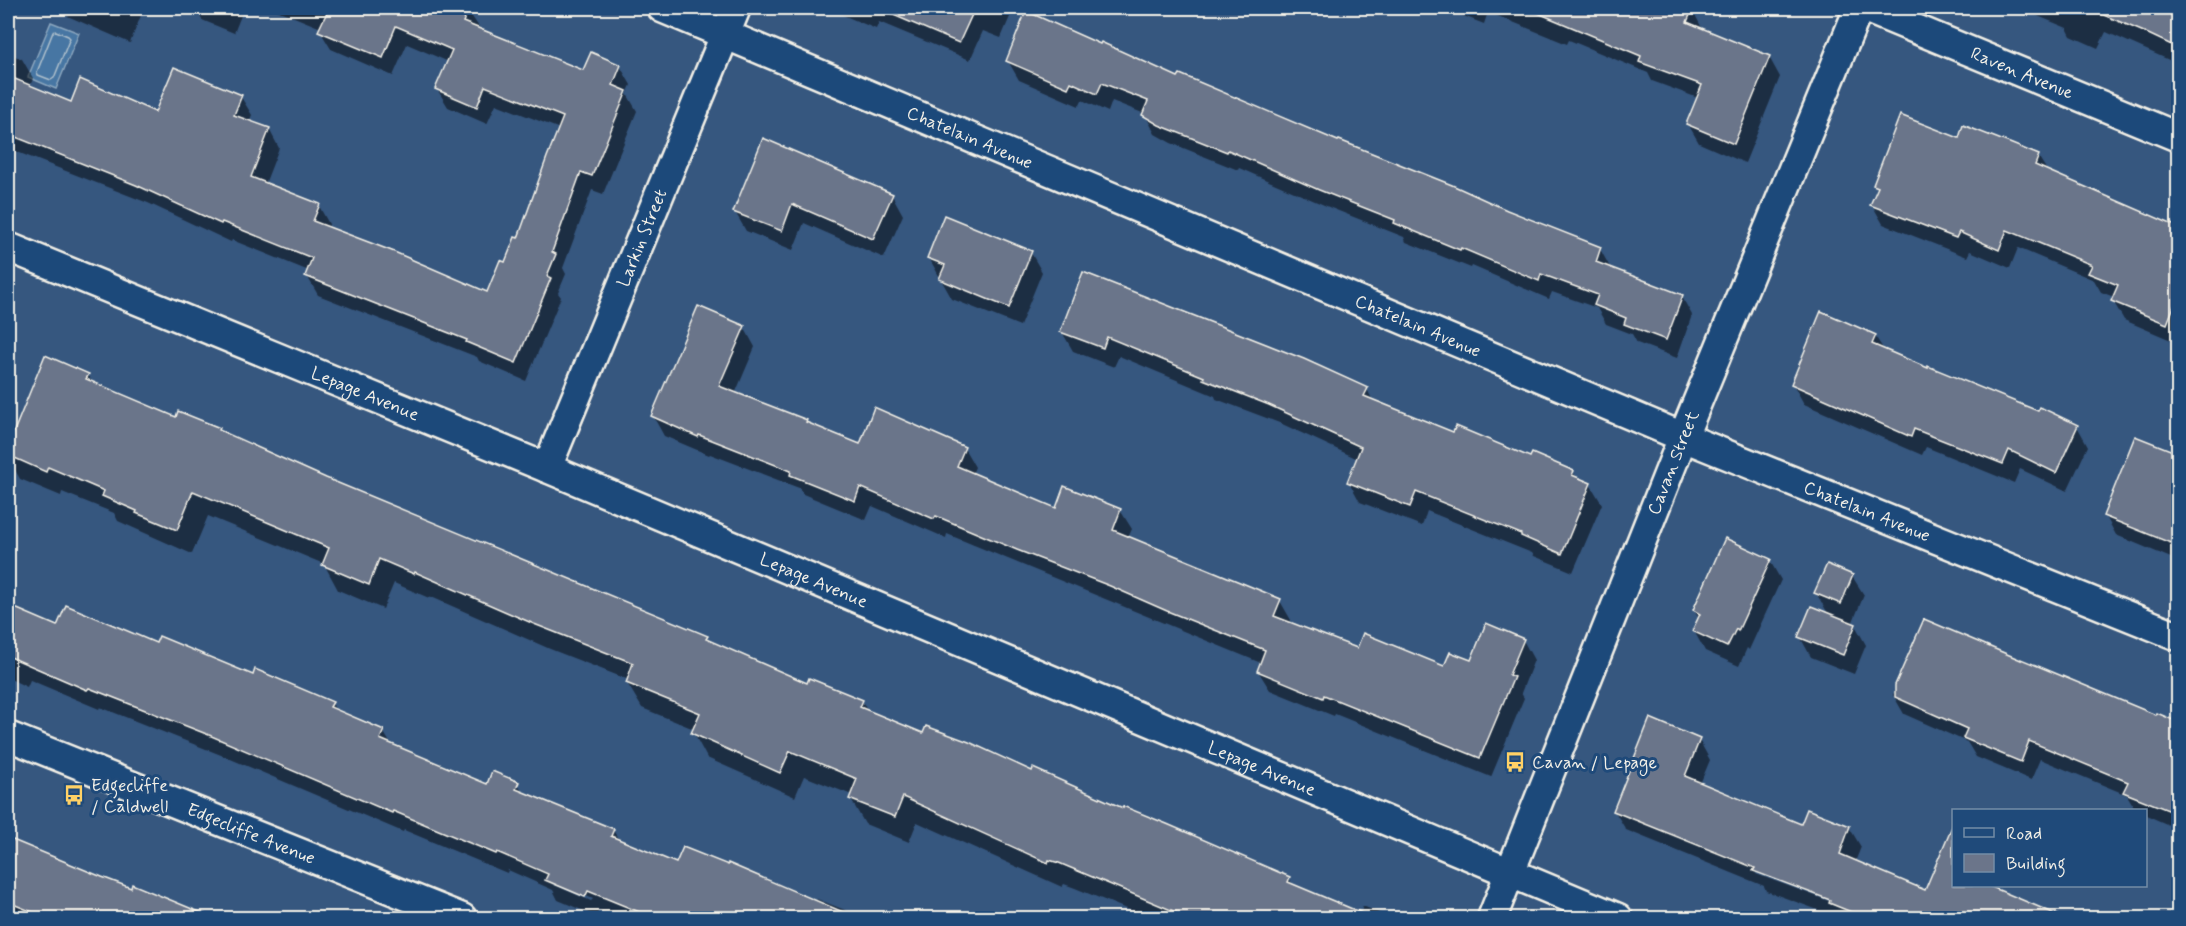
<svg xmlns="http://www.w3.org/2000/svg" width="2186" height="926" viewBox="0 0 2186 926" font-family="Mynerve,sans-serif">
<rect width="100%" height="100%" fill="#36577f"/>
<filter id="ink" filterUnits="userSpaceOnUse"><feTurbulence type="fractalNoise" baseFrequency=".0167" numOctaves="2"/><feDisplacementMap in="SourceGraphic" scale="12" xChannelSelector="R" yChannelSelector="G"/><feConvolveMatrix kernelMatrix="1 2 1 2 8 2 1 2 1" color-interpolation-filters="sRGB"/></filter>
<g filter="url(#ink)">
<path fill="#4776a3" stroke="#8ca7bf" stroke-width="1.5" d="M51 22 79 33 56 89 28 77Z"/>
<g fill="#0007" fill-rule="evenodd">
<path d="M61 8H144L130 43 65 15Z"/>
<path d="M191 8H244L234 33 202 20 196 9Z"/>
<path d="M272 8H466L479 27 477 29 584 72 620 66 631 85 627 94 637 111 603 194 592 190 563 268 566 274 558 293 561 297 526 381 479 361 477 357 318 295 307 276 309 271 232 240 231 242 148 203 12 150 8 146V53L22 59 33 78 30 87 72 104 156 114 241 97 252 115 249 122 269 129 279 148 265 184 319 206 329 224 328 229 488 294 519 240 560 129 496 104 487 124 448 107 437 89 449 62 407 44 393 76 331 49 320 31 321 28Z"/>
<path d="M835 8H1009L1012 12 1001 38 983 31 970 60 879 22 876 29 838 13Z"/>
<path d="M1443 8H1646L1660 13 1662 8H1687L1692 9 1703 30 1769 57 1780 77 1745 163 1699 143 1688 124 1698 98 1652 81 1648 73 1569 40 1567 44 1488 12 1484 24Z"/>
<path d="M2018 8H2178V64L2106 32 2098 48 2071 36 2067 28Z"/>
<path d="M1008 61 1179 79 1600 249 1611 269 1682 297 1692 315 1677 358 1637 343 1632 334 1606 324 1597 308 1552 292 1549 299 1472 266 1471 268 1406 242 1404 237 1331 208 1239 168 1238 170 1171 143 1155 134 1145 114 1112 101 1108 112 1082 100 1079 106 1019 80Z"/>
<path d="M764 140 892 195 903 215 884 258 804 223 793 250 746 231 735 212Z"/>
<path d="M1960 140 2038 156 2048 172 2178 229V343L2124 320 2113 301 2114 297 2101 292 2094 280 2018 248 2010 268 1970 251 1967 257 1883 224 1872 205 1878 190 1875 185Z"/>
<path d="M1031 253 1042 272 1020 326 952 299 929 258Z"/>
<path d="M1084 274 1367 389 1373 401 1454 434 1573 472 1578 479 1590 484 1602 504 1573 572 1534 556 1532 553 1427 511 1422 526 1360 502 1349 482 1358 459 1282 424 1216 399 1215 396 1119 356 1114 367 1073 351 1062 332Z"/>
<path d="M744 327 755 347 735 394 806 421 808 425 860 446 964 448 975 467 972 474 1057 510H1120L1132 529 1128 538 1280 601 1291 620 1290 623 1357 650 1445 668 1472 662 1523 640 1534 660 1521 693 1524 698 1491 777 1335 714 1334 716 1270 690 1258 671 1261 663 947 534 946 538 872 506 866 520 803 494 799 488 710 454 709 455 664 436 653 416Z"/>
<path d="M1875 336 1884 350 1929 370 2077 426 2088 446 2067 491 2020 469 2014 483 1926 447 1922 455 1804 404 1793 384Z"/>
<path d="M46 357 88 375 93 384 177 419 219 429 221 433 326 479 707 637 710 643 808 685 862 701 868 712 924 735 1033 773 1124 810 1289 878 1293 885 1360 914 1363 906 1391 918H1148L1075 888 1064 884 1062 887 917 822 909 842 865 824 850 798 852 795 804 776 795 797 707 758 693 732 694 729 642 708 627 683 629 680 550 649 429 596V598L394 583 383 609 338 590 324 564 208 516 192 554 118 521 114 513 62 492 61 496 20 479 8 457V450Z"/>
<path d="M2136 438 2178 455V561L2116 535 2105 515Z"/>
<path d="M1770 561 1781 580 1749 650 1747 648 1739 666 1705 651 1694 631 1699 619 1694 610Z"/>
<path d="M1852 576 1864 595 1852 624 1855 625 1866 645 1854 674 1811 657 1800 637 1829 615 1816 593Z"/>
<path d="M8 607 58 628 157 645 332 703 336 711 383 731 392 746 488 786 517 783 523 793 613 830 620 842 677 865 816 902 817 899 865 918H619L599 910 596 916 558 900 553 890 508 870 507 873 404 830 403 832 221 755 100 707 99 709 30 680 27 687 8 678ZM552 881 593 899 591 901 552 884Z"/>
<path d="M1925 621 2157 717V715L2178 724V829L2146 815V810H2136L2127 795 2040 759 2031 780 1976 757 1967 742 1904 714 1893 695Z"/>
<path d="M1699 740 1710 760 1700 784 1801 826 1849 827 1861 847 1855 862 1926 892 1937 866 1954 873V886H1983L2061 918H1840L1766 891 1764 886 1626 830 1614 810ZM1756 870 1838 902 1837 904 1756 874Z"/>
<path d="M8 840 101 879 132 890 133 886 211 918H14L8 916Z"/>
</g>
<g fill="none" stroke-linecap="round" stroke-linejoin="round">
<path stroke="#afc0cc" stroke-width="1.5" d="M56 31 68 36 70 38 54 78 51 80 38 75 37 72 53 32Z"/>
</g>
<g fill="#6b758a" stroke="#f4f1e8" stroke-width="1.5">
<path d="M329 8H469L463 22 583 70 591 52 621 65 613 85 627 91 592 176 581 172 552 252 556 254 547 276 551 278 516 363 466 342 467 340 305 276 312 258 222 222 221 224 136 185 8 134V76L71 102 80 79 155 112 174 67 242 95 234 115 270 128 251 177 320 204 313 221 392 251 487 292 500 260 505 262 515 237 518 238 547 157 563 117 485 86 477 107 435 89 452 50 396 26 383 58 318 31Z"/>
<path d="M877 8H975L959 43Z"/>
<path d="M1526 8H1693L1687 22 1770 56 1734 144 1686 124 1702 85 1639 62 1641 56Z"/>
<path d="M2087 8H2178V48L2144 32Z"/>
<path d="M1026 11 1100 44 1101 42 1178 77 1180 74 1338 141 1339 140 1452 185 1507 210 1601 247 1596 262 1683 295 1666 340 1624 324 1626 318 1594 305 1598 295 1541 274 1539 281 1461 248 1460 250 1394 223 1395 220 1319 190 1228 150 1227 152 1159 125 1142 115 1148 101 1102 83 1097 94 1071 82 1068 88 1006 61Z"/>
<path d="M1900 115 1959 138 1963 125 2012 144 2039 155 2035 165 2178 227V296L2167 324 2111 301 2118 285 2088 273 2092 265 2007 230 1999 250 1959 232 1956 238 1870 205 1878 187 1873 185Z"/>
<path d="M763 138 893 194 873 239 792 204 782 231 733 212Z"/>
<path d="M944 215 1032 251 1009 308 939 279 945 265 927 258Z"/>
<path d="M1083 272 1304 359 1368 388 1364 396 1453 432 1456 426 1530 457 1532 453 1574 471 1572 475 1591 483 1562 554 1521 536V534L1416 492 1410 507 1347 482 1361 447 1269 405 1203 379 1204 377 1107 337 1103 348 1060 332Z"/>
<path d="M698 306 745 326 719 386 807 420 806 422 860 444 874 407 965 447 957 466 1056 508 1064 486 1121 509 1113 530 1281 599 1274 616 1357 648 1363 633 1444 666 1450 652 1471 660 1486 623 1524 639 1509 675 1514 677 1480 758 1324 695 1323 698 1257 671 1265 650 1167 611 1110 586 1017 550 936 516 934 519 860 487 855 501 790 475 791 471 699 435 698 437 651 416Z"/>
<path d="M1821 311 1876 335 1872 344 1928 368V366L2038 411 2040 407 2078 425 2056 473 2009 450 2003 464 1914 429 1911 437 1791 384Z"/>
<path d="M45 355 89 374 86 379 176 417 178 411 220 428 219 430 326 478 708 636 706 639 807 683 809 678 863 700 860 707 923 733 926 726 969 742 1032 771 1033 768 1123 808V806L1167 824 1290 877 1288 882 1374 918H1190L1059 863 1049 860 1048 863 903 797 895 817 849 799 857 779 790 751 780 773 691 733 700 713 626 683 633 663 534 624 415 572 414 574 379 559 369 585 322 565 329 548 193 491 177 530 136 513 137 511 102 496 104 491 48 467 46 472 8 455V446Z"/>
<path d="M2135 436 2178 453V546L2103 516Z"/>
<path d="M1725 538 1771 559 1738 631 1736 629 1727 647 1692 631 1700 614 1693 610Z"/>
<path d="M1827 564 1853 575 1841 604 1814 593Z"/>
<path d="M8 605 57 626 66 605 156 643 159 636 253 675 255 669 333 702 330 707 384 730 380 739 487 784 492 771 519 782 516 789 614 829 611 836 676 863 683 847 728 865V863L857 918H654L588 891 585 897 545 880 548 874 497 852 496 854 393 811 392 813 209 735 89 688 87 690 8 656Z"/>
<path d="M1811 606 1856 624 1843 655 1798 637Z"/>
<path d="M1924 619 2021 660V659L2156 715 2157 713 2178 722V814L2123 792 2128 782 2029 741 2021 762 1963 738 1967 729 1895 697V685Z"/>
<path d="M1650 718 1700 739 1685 776 1801 824 1807 809 1850 826 1840 854 1925 890 1953 824V885H1987L2065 918H1866L1829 903 1830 900 1753 871 1755 868 1613 811Z"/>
<path d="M8 838 102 877 131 888 132 884 214 918H47L8 902Z"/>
</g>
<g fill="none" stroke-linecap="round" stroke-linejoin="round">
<g stroke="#f4f1e8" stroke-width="33">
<g id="street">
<path id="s1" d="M662 8 1683 437 2178 636"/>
<path id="s2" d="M1865 8 2178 137"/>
<path id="s3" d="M8 247 547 468 1618 918"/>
<path id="s4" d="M547 468 736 8"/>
<path id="s5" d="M8 736 462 918"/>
<path id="s6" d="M1492 918 1683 437 1859 8"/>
</g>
</g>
<use href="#street" stroke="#1f4a7a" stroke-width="28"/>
</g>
</g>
<defs>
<g id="bus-bare" transform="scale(1.62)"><path d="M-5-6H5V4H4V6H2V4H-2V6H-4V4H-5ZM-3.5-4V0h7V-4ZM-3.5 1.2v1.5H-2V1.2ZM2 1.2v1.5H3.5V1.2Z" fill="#ffd166" stroke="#1f4a7a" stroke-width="2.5" paint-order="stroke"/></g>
</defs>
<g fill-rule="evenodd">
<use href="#bus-bare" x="1515" y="762"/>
<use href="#bus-bare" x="74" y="795"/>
</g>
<g text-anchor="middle" stroke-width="6" stroke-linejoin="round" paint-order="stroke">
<g font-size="18" fill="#f4f1e8" stroke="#1f4a7a">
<text dy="6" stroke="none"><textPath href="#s2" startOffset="170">Raven Avenue</textPath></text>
<text dy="6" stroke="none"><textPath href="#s1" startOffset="334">Chatelain Avenue</textPath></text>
<text dy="6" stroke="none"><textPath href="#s4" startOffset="249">Larkin Street</textPath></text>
<text dy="6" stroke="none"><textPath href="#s1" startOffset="820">Chatelain Avenue</textPath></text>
<text dy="6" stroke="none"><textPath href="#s3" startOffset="386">Lepage Avenue</textPath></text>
<text dy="6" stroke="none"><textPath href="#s6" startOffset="490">Cavan Street</textPath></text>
<text dy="6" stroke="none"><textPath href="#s1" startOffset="1306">Chatelain Avenue</textPath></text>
<text dy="6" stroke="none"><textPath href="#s3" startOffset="872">Lepage Avenue</textPath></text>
<text dy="6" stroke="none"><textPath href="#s3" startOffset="1358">Lepage Avenue</textPath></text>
<text dy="6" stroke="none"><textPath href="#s5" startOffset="262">Edgecliffe Avenue</textPath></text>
</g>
<g font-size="18" fill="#f4f1e8" stroke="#1f4a7a" text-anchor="start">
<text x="1532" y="768">Cavan / Lepage</text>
<text x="91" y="791">Edgecliffe<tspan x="91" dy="21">/ Caldwell</tspan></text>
</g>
</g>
<rect width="2186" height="926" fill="none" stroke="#1f4a7a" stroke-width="30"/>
<rect x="15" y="15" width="2156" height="896" fill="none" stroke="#f4f1e8" stroke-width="2" filter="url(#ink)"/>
<rect x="1952" y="809" width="195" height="78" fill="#1f4a7a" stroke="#748da6" stroke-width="1.5"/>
<rect x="1964" y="828" width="30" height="9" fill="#1f4a7a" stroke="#748da6" stroke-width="1.5"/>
<text x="2006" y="839" font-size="18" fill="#f4f1e8">Road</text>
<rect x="1964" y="854" width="30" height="18" fill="#6b758a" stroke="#748da6" stroke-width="1.5"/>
<text x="2006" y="869" font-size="18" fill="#f4f1e8">Building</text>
</svg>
